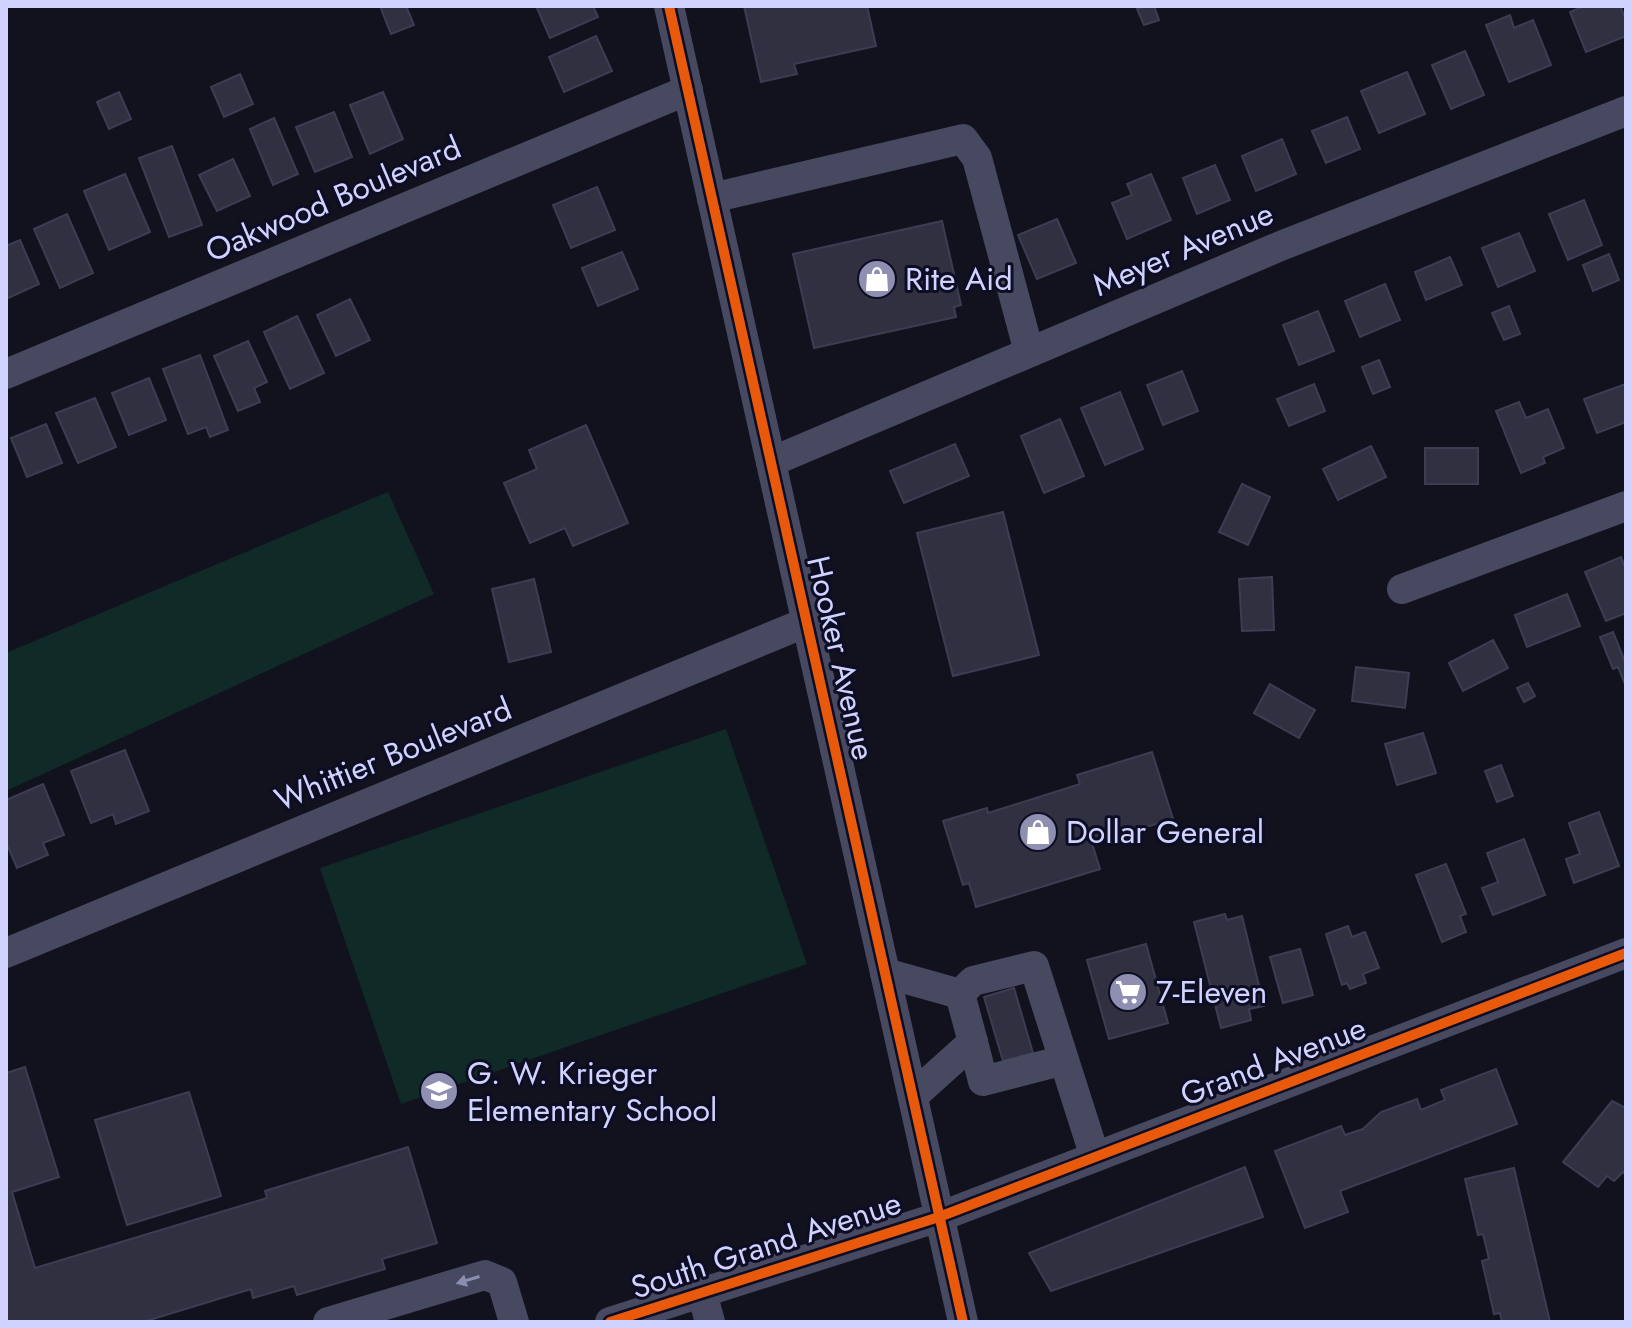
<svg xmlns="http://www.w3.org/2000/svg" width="1632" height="1328" viewBox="0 0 1632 1328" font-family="Jost,sans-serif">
<rect width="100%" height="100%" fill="#12121f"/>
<g fill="#102a27">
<path d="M388 492 434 594 6 791V653Z"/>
<path d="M726 729 807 964 401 1104 320 868Z"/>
</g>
<g fill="#303041" stroke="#3c3d53" stroke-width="2">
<path d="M380 6H406L414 25 391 34Z"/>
<path d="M536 6H593L598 17 550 38Z"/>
<path d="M744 6H867L876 46 794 64 797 74 761 82Z"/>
<path d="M1145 6H1154L1159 20 1144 25 1137 9Z"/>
<path d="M1585 6H1620L1626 20V36L1586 52 1570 12Z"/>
<path d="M1510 15 1514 28 1533 20 1551 65 1509 82 1486 25Z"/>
<path d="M596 36 612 71 564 92 549 57Z"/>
<path d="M1465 51 1484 95 1451 109 1432 65Z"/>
<path d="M1407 72 1425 114 1379 133 1361 91Z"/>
<path d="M240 74 253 104 224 117 211 87Z"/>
<path d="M119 92 131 119 109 129 97 102Z"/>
<path d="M383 92 403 139 370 154 350 105Z"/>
<path d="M334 112 352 157 315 172 296 127Z"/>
<path d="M1347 117 1360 149 1326 163 1312 131Z"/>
<path d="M274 118 298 174 273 185 250 129Z"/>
<path d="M1282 139 1296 174 1256 191 1242 156Z"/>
<path d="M172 146 202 225 169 237 139 158Z"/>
<path d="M233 159 250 196 217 211 199 175Z"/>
<path d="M1215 165 1230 200 1197 214 1183 178Z"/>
<path d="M125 174 150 232 109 250 84 191Z"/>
<path d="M1151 174 1171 220 1127 239 1112 203 1132 195 1127 184Z"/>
<path d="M597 187 615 230 571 248 553 205Z"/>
<path d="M1584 200 1602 245 1568 260 1549 214Z"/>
<path d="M67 214 93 273 60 288 34 229Z"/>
<path d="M1057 219 1076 263 1037 279 1018 235Z"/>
<path d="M942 221 961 305 954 307 956 317 814 348 793 254Z"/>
<path d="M1519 233 1535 271 1498 287 1482 248Z"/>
<path d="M20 240 39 284 6 299V246Z"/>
<path d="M622 252 638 289 598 306 582 268Z"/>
<path d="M1609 254 1619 280 1593 291 1583 265Z"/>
<path d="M1450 257 1462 285 1426 300 1415 272Z"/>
<path d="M1385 284 1400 320 1360 337 1345 301Z"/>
<path d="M350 299 370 340 336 356 317 315Z"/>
<path d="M1509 306 1520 334 1504 340 1492 313Z"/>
<path d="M1318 311 1334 351 1299 365 1283 325Z"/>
<path d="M297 316 324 373 290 389 264 332Z"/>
<path d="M248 341 267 382 254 388 260 402 238 411 214 356Z"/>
<path d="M200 355 228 430 210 437 206 427 188 434 163 369Z"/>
<path d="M1379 360 1390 387 1373 394 1362 367Z"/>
<path d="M1182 371 1198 411 1163 425 1147 385Z"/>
<path d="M149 378 166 420 129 435 112 393Z"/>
<path d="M1314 384 1325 411 1289 426 1277 399Z"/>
<path d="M1626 384V422L1597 433 1584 399Z"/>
<path d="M1120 392 1143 449 1105 465 1081 408Z"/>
<path d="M95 398 116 447 78 463 56 413Z"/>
<path d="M1519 402 1526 418 1548 409 1564 448 1543 457 1545 463 1521 473 1496 411Z"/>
<path d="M1060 419 1084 476 1044 493 1021 436Z"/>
<path d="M46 424 62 463 27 477 11 438Z"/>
<path d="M586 425 628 523 573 546 565 528 530 543 504 483 537 469 529 450Z"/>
<path d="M955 444 969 476 904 503 890 471Z"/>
<path d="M1371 446 1386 477 1338 500 1323 469Z"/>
<rect x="1425" y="448" width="53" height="36"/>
<path d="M1242 484 1270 497 1248 545 1219 532Z"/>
<path d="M1003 512 1039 655 953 676 917 533Z"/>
<path d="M1621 557 1626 570V613L1606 621 1585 572Z"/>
<path d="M1272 577 1274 630 1242 631 1239 579Z"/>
<path d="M534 579 551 652 509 662 492 589Z"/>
<path d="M1567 594 1580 626 1527 647 1515 615Z"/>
<path d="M1613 632 1626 664V687L1618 667 1613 669 1600 637Z"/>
<path d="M1493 640 1508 668 1463 691 1449 663Z"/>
<path d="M1356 667 1409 673 1405 708 1352 701Z"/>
<path d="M1528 683 1535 696 1524 702 1517 688Z"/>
<path d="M1270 684 1315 710 1299 738 1254 713Z"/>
<path d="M1423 733 1436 773 1397 785 1385 744Z"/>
<path d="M125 750 149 811 116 824 113 814 91 823 71 771Z"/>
<path d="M1152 752 1173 819 1092 843 1100 869 976 907 969 883 963 885 943 821 987 808 988 813 1080 784 1077 775Z"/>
<path d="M1501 765 1513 796 1497 802 1485 771Z"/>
<path d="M43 784 64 835 43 843 48 855 17 868 6 842V800Z"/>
<path d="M1599 812 1619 866 1574 883 1566 859 1580 854 1569 823Z"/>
<path d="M1524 839 1545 895 1493 915 1482 888 1498 882 1487 853Z"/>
<path d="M1446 864 1466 914 1460 916 1466 932 1442 942 1416 875Z"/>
<path d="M1225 914 1227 920 1242 916 1264 1006 1249 1009 1251 1020 1221 1028 1194 922Z"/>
<path d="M1348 926 1352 937 1365 932 1379 968 1363 974 1366 983 1350 989 1347 983 1342 985 1326 934Z"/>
<path d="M1146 944 1168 1023 1109 1039 1087 960Z"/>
<path d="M1300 949 1313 995 1283 1003 1270 957Z"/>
<path d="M1014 988 1033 1053 1003 1061 984 997Z"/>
<path d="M25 1067 59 1177 12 1192 35 1268 267 1198 265 1191 408 1147 437 1243 382 1259 385 1269 297 1295 294 1286 253 1298 251 1289 143 1322H6V1073Z"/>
<path d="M1496 1069 1517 1124 1340 1191 1348 1212 1305 1228 1275 1151 1341 1126 1345 1135 1363 1129 1381 1112 1417 1099 1421 1110 1445 1100 1441 1090Z"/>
<path d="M189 1092 221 1196 127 1225 95 1120Z"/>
<path d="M1612 1101 1626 1108V1175L1623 1172 1614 1181 1607 1176 1598 1187 1563 1162Z"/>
<path d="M1245 1167 1263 1217 1051 1291 1029 1253Z"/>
<path d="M1514 1168 1550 1322H1502L1500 1313 1494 1314 1482 1261 1489 1259 1483 1234 1478 1235 1465 1179Z"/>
</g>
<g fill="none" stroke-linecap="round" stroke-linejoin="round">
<g stroke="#474960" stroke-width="30">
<path d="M669 6 963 1322"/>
<path d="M712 198 963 139 977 158 1029 352"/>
<path d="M6 374 688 90"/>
<path d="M771 462 1283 245 1626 111"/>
<path d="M1402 589 1626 506"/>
<path d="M6 953 807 622"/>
<path d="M885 973 960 994 973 1042 913 1096"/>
<path d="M960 994 973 981 1034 966 1095 1157"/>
<path d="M973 1042 983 1081 1064 1060"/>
<path d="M702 1293 710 1322"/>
<path d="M328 1322 485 1275 502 1282 514 1322"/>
<path d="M610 1322 939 1217 1626 953"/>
</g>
<g stroke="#0d0d24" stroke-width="15">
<g id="cycleway">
<path d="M669 6 963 1322"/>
<path d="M610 1322 939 1217 1626 953"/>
</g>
</g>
<use href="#cycleway" stroke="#e8590c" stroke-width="10"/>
</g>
<defs><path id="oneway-solid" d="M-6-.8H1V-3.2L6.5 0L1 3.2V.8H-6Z" transform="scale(2)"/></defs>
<use fill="#8c8eb0" href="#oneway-solid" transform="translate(468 1280) rotate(163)"/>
<defs>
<g id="shop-disc" transform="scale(2)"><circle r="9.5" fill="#8e8fb1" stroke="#0d0d24"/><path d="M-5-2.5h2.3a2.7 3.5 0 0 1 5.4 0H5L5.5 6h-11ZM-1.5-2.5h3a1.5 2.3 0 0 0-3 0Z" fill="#fff"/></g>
<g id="supermarket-disc" transform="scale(2)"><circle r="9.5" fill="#8e8fb1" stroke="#0d0d24"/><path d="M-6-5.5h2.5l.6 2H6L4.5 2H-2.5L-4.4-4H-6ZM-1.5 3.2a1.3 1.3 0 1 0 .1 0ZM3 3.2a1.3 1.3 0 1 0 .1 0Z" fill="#fff"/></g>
<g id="school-disc" transform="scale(2)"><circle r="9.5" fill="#8e8fb1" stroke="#0d0d24"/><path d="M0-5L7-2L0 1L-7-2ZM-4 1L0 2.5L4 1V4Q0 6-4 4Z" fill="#fff"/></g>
</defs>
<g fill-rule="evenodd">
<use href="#shop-disc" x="877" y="279"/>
<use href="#shop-disc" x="1038" y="832"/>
<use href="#supermarket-disc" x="1128" y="992"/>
<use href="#school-disc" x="439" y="1091"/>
</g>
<g text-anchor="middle" stroke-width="6" stroke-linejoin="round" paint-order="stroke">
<g font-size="32" fill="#d0d2ff" stroke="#0d0d24">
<text transform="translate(333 199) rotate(-23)" y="11">Oakwood Boulevard</text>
<text transform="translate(1183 249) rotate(-23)" y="11">Meyer Avenue</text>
<text transform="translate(841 658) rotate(77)" y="11">Hooker Avenue</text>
<text transform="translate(393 754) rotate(-22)" y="11">Whittier Boulevard</text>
<text transform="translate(1273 1061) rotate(-21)" y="11">Grand Avenue</text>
<text transform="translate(766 1245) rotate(-18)" y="11">South Grand Avenue</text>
</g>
<g font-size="32" fill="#d0d2ff" stroke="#0d0d24" text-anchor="start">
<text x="905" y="290">Rite Aid</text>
<text x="1066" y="843">Dollar General</text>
<text x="1156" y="1003">7-Eleven</text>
<text x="467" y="1084">G. W. Krieger<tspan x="467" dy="37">Elementary School</tspan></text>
</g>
</g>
<rect width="1632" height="1328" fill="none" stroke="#d0d2ff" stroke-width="16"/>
</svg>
